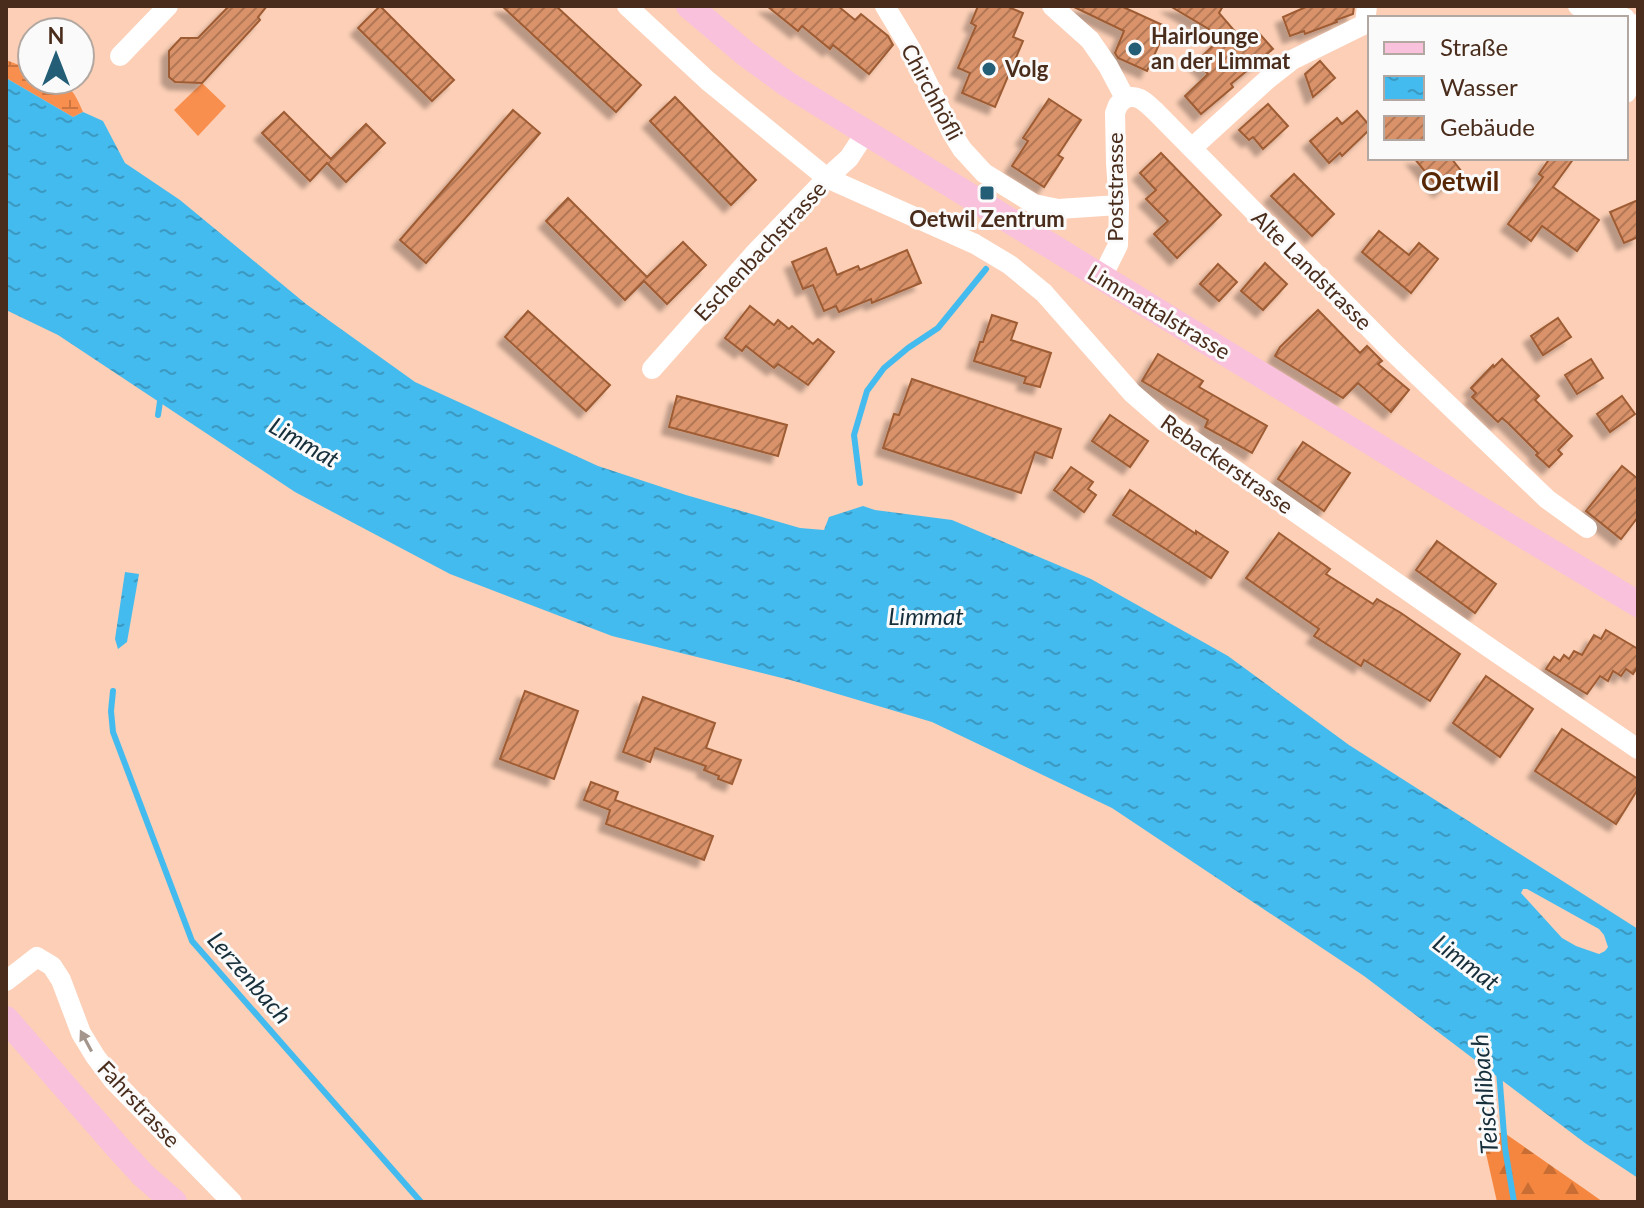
<svg xmlns="http://www.w3.org/2000/svg" width="1644" height="1208" viewBox="0 0 1644 1208" font-family="Lato,sans-serif">
<defs>
<pattern id="forest-firs" width="22" height="20" patternUnits="userSpaceOnUse" patternTransform="scale(2)"><rect width="22" height="20" fill="#f5863f"/><path d="M5 1l3.5 6h-7zM16 11l3.5 6h-7z" fill="#c86e34"/></pattern>
<pattern id="wetland-marsh" width="20" height="14" patternUnits="userSpaceOnUse" patternTransform="scale(2)"><rect width="20" height="14" fill="#f98f4e"/><path d="M1 5h8M5 5V1M11 12h8M15 12V8" fill="none" stroke="#cc7540"/></pattern>
<pattern id="water-ripples" width="26" height="14" patternUnits="userSpaceOnUse" patternTransform="scale(2)"><rect width="26" height="14" fill="#4be"/><path d="M2 4q2-2 4 0t4 0M15 11q2-2 4 0t4 0" fill="none" stroke="#3b98c0"/></pattern>
<pattern id="building-hatch" width="6" height="6" patternUnits="userSpaceOnUse" patternTransform="scale(2)"><rect width="6" height="6" fill="#d99269"/><path d="M-1 1l2-2M0 6l6-6M5 7l2-2" fill="none" stroke="#b27756"/></pattern>
<filter id="shadow"><feDropShadow dx="-7" dy="7" stdDeviation="2" flood-color="#0004"/></filter>
</defs>
<rect width="100%" height="100%" fill="#fccfb6"/>
<path fill="url(#forest-firs)" d="M1503 1132 1589 1192 1603 1202H1497L1483 1140Z"/>
<path fill="url(#wetland-marsh)" d="M6 60 32 70V80C63 80 71 82 83 112L73 117 6 78Z"/>
<path fill="#f98f4e" d="M202 83 226 106 198 136 174 110Z"/>
<g fill="url(#water-ripples)" fill-rule="evenodd">
<path d="M6 78 73 117 83 112 103 121 125 163 180 200 306 304 415 382 598 466 686 495 800 528 824 530 829 517 863 506 875 510 952 520 1091 579 1228 656 1349 745 1638 929V1178L1585 1143 1364 976 1112 808 932 722 794 681 612 636 450 574 295 492 58 335 6 310ZM1523 889H1527L1599 929 1604 935 1608 947 1605 951 1599 954 1576 946 1562 938 1521 893Z"/>
<path d="M125 572 139 574 127 642 118 649 115 639Z"/>
</g>
<g fill="none" stroke-linecap="round" stroke-linejoin="round">
<g stroke="#4be" stroke-width="6">
<path d="M158 415 161 395"/>
<path d="M860 483 854 435 867 391 884 368 908 348 938 328 986 269"/>
<path d="M113 691 111 711 113 732 192 941 421 1202"/>
<path d="M1499 1071 1505 1148 1514 1202"/>
</g>
</g>
<g fill="url(#building-hatch)" stroke="#9e5c34" stroke-width="2" filter="url(#shadow)">
<path d="M229 6H267L258 17 260 20 202 83 175 82 169 77V51L181 38H198Z"/>
<path d="M380 6 454 80 432 101 358 28Z"/>
<path d="M502 6H556L641 85 616 112Z"/>
<path d="M767 6H838L855 20 861 14 888 36 893 45 869 74 833 45 830 49 802 26 798 31Z"/>
<path d="M978 6H1006L1023 13 1013 37 1023 41 995 107 962 93 970 73 958 68 976 26 971 23Z"/>
<path d="M1072 6H1121L1167 27 1147 71 1118 58 1115 53 1124 31Z"/>
<path d="M1170 6H1223L1219 13 1244 42 1257 31 1273 49 1231 84 1233 87 1201 114 1185 96 1208 74 1196 62 1222 37Z"/>
<path d="M1308 6H1354L1353 14 1336 20 1337 22 1305 34 1304 31 1290 36 1283 17Z"/>
<path d="M1320 61 1335 78 1313 97 1305 74Z"/>
<path d="M675 97 756 180 731 205 650 121Z"/>
<path d="M1049 99 1081 120 1058 155 1063 158 1044 187 1012 166 1028 141 1023 138Z"/>
<path d="M1268 104 1288 126 1263 149 1253 137 1249 140 1239 130Z"/>
<path d="M513 110 540 133 426 263 400 240Z"/>
<path d="M1357 111 1370 126V129L1342 156 1340 153 1329 163 1310 141 1337 118 1342 124Z"/>
<path d="M284 112 331 159 366 124 385 143 346 182 327 163 310 181 262 133Z"/>
<path d="M1161 153 1221 215 1177 258 1154 234 1168 221 1146 199 1156 190 1140 173Z"/>
<path d="M1414 158H1451L1462 172 1440 190Z"/>
<path d="M1550 158H1574L1553 187 1599 220 1577 251 1542 226 1531 241 1508 224 1543 177 1539 174Z"/>
<path d="M1294 174 1334 214 1312 236 1271 196Z"/>
<path d="M568 198 647 277 683 242 706 265 667 304 644 281 625 300 546 221Z"/>
<path d="M1638 200V237L1624 243 1610 212Z"/>
<path d="M1379 231 1409 255 1419 243 1438 259 1411 293 1362 252Z"/>
<path d="M826 248 837 275 858 266 860 270 907 250 921 283 872 303 871 299 839 312 836 306 824 311 813 285 803 289 792 262Z"/>
<path d="M1265 263 1287 284 1263 310 1241 291Z"/>
<path d="M1218 264 1237 282 1219 301 1200 284Z"/>
<path d="M750 306 774 325 778 320 789 329 792 326 813 344 818 339 834 352 808 385 778 364 774 368 746 346 742 351 725 338Z"/>
<path d="M1318 310 1360 353 1367 346 1382 361 1378 364 1409 390 1391 412 1358 383 1343 398 1275 356 1280 347Z"/>
<path d="M528 311 610 385 586 411 505 337Z"/>
<path d="M992 315 1017 323 1011 340 1051 353 1040 387 1024 383 1026 377 974 361 980 342H983Z"/>
<path d="M1558 318 1571 337 1543 355 1531 336Z"/>
<path d="M1158 354 1203 381 1199 387 1267 426 1252 453 1205 427 1208 420 1142 381Z"/>
<path d="M1502 359 1539 396 1535 400 1572 436 1558 450 1562 454 1549 467 1536 455 1538 453 1508 423 1502 418 1498 422 1472 397 1476 393 1471 388 1493 365 1494 367Z"/>
<path d="M1591 359 1603 378 1577 394 1565 375Z"/>
<path d="M912 379 1061 429 1052 458 1035 452 1021 493 883 448 894 414 899 415Z"/>
<path d="M677 396 787 425 778 456 669 427Z"/>
<path d="M1622 396 1635 414 1610 432 1597 414Z"/>
<path d="M1110 415 1148 441 1130 467 1092 441Z"/>
<path d="M1303 442 1350 473 1324 511 1278 479Z"/>
<path d="M1622 466 1638 479V517L1621 539 1586 511Z"/>
<path d="M1071 467 1093 482 1088 489 1096 495 1084 512 1054 490Z"/>
<path d="M1130 490 1196 534V531L1228 552 1211 578 1113 515Z"/>
<path d="M1279 533 1330 569 1326 574 1373 604 1377 599 1401 613 1460 654 1430 701 1364 660 1361 666 1314 636 1319 629 1246 578Z"/>
<path d="M1437 541 1496 584 1475 613 1416 570Z"/>
<path d="M1606 630 1638 649V666L1633 674 1626 669 1621 676 1613 671 1608 681 1600 676 1587 694 1546 669 1554 657 1560 661 1564 655 1569 659 1574 651 1582 655 1594 635 1601 639Z"/>
<path d="M1486 676 1533 709 1500 757 1453 723Z"/>
<path d="M525 691 578 711 554 779 500 759Z"/>
<path d="M643 697 715 723 706 748 741 760 732 784 718 779 719 776 704 770 706 766 655 748 650 762 623 752Z"/>
<path d="M1562 729 1638 779V789L1616 824 1535 771Z"/>
<path d="M591 782 618 792 615 800 713 836 704 860 606 824 610 810 584 800Z"/>
</g>
<g fill="none" stroke-linecap="round" stroke-linejoin="round">
<g stroke="#fff" stroke-width="20">
<path d="M627 6 708 81 827 178 975 244 1010 265 1044 293 1132 393 1163 420 1487 646 1638 749"/>
<path d="M885 6 912 51 952 133 962 149 984 173 1034 204 1058 209 1119 205"/>
<path d="M1052 6 1090 40 1108 66 1125 98"/>
<path d="M1578 6 1625 18"/>
<path d="M120 56 168 6"/>
<path d="M1626 93C1639 73 1632 47 1638 24"/>
<path d="M1125 98C1139 94 1145 102 1155 111L1390 349 1547 499 1587 528"/>
<path d="M1192 148 1269 78 1292 60 1365 24 1367 6"/>
<path d="M1102 277 1118 245 1119 205 1116 163 1115 113 1118 105 1125 98"/>
<path d="M652 369 755 253 827 178 849 158 866 132"/>
<path d="M6 981 37 957 52 966 61 980 81 1033 95 1056 113 1080 232 1202"/>
</g>
<g stroke="#fac1dc" stroke-width="26">
<path d="M689 6 746 54 787 84 1478 508 1638 604"/>
<path d="M6 1019 120 1150 143 1175 174 1202"/>
</g>
</g>
<defs><path id="oneway-solid" d="M-6-.8H1V-3.2L6.5 0L1 3.2V.8H-6Z" transform="scale(2)"/></defs>
<use fill="#a4968d" href="#oneway-solid" transform="translate(86 1041) rotate(-118)"/>
<g fill="#245d76" stroke="#fafafa" stroke-width="3">
<circle cx="1135" cy="49" r="8"/>
<circle cx="989" cy="69" r="8"/>
<rect x="979" y="185" width="16" height="16" rx="4"/>
</g>
<g text-anchor="middle" stroke-width="6" stroke-linejoin="round" paint-order="stroke">
<g font-size="22" font-weight="bold" fill="#492c1b" stroke="#fafafa" text-anchor="start">
<text x="1151" y="44">Hairlounge<tspan x="1151" dy="25">an der Limmat</tspan></text>
<text x="1005" y="77">Volg</text>
<text x="987" y="227" text-anchor="middle">Oetwil Zentrum</text>
</g>
<g font-size="22" fill="#492c1b" stroke="#fafafa">
<text transform="translate(932 92) rotate(62)" y="8">Chirchhöfli</text>
<text transform="translate(1115 187) rotate(-90)" y="8">Poststrasse</text>
<text transform="translate(760 251) rotate(-47)" y="8">Eschenbachstrasse</text>
<text transform="translate(1312 270) rotate(45)" y="8">Alte Landstrasse</text>
<text transform="translate(1159 312) rotate(31)" y="8">Limmattalstrasse</text>
<text transform="translate(1227 464) rotate(35)" y="8">Rebackerstrasse</text>
<text transform="translate(139 1104) rotate(47)" y="8">Fahrstrasse</text>
</g>
<g font-size="24" font-style="italic" fill="#162f3b" stroke="#fafafa">
<text transform="translate(304 443) rotate(30)" y="8">Limmat</text>
<text x="926" y="625">Limmat</text>
<text transform="translate(1466 963) rotate(37)" y="8">Limmat</text>
<text transform="translate(249 978) rotate(49)" y="8">Lerzenbach</text>
<text transform="translate(1485 1094) rotate(-95)" y="8">Teischlibach</text>
</g>
<g font-size="26" font-weight="bold" fill="#572705" stroke="#fafafa">
<text x="1460" y="191">Oetwil</text>
</g>
</g>
<rect width="1644" height="1208" fill="none" stroke="#492c1b" stroke-width="16"/>
<rect x="1368" y="16" width="260" height="144" fill="#fafafa" stroke="#b3a8a1" stroke-width="2"/>
<rect x="1384" y="42" width="40" height="12" fill="#fac1dc" stroke="#b3a8a1" stroke-width="2"/>
<text x="1440" y="56" font-size="24" fill="#492c1b">Straße</text>
<rect x="1384" y="76" width="40" height="24" fill="url(#water-ripples)" stroke="#b3a8a1" stroke-width="2"/>
<text x="1440" y="96" font-size="24" fill="#492c1b">Wasser</text>
<rect x="1384" y="116" width="40" height="24" fill="url(#building-hatch)" stroke="#b3a8a1" stroke-width="2"/>
<text x="1440" y="136" font-size="24" fill="#492c1b">Gebäude</text>
<g transform="translate(56 56)"><circle r="38" fill="#fafafa" stroke="#b3a8a1" stroke-width="2"/>
<path d="M0-6L14 30L0 20L-14 30Z" fill="#245d76"/>
<text y="-12" font-size="22" font-weight="bold" text-anchor="middle" fill="#492c1b">N</text>
</g>
</svg>
